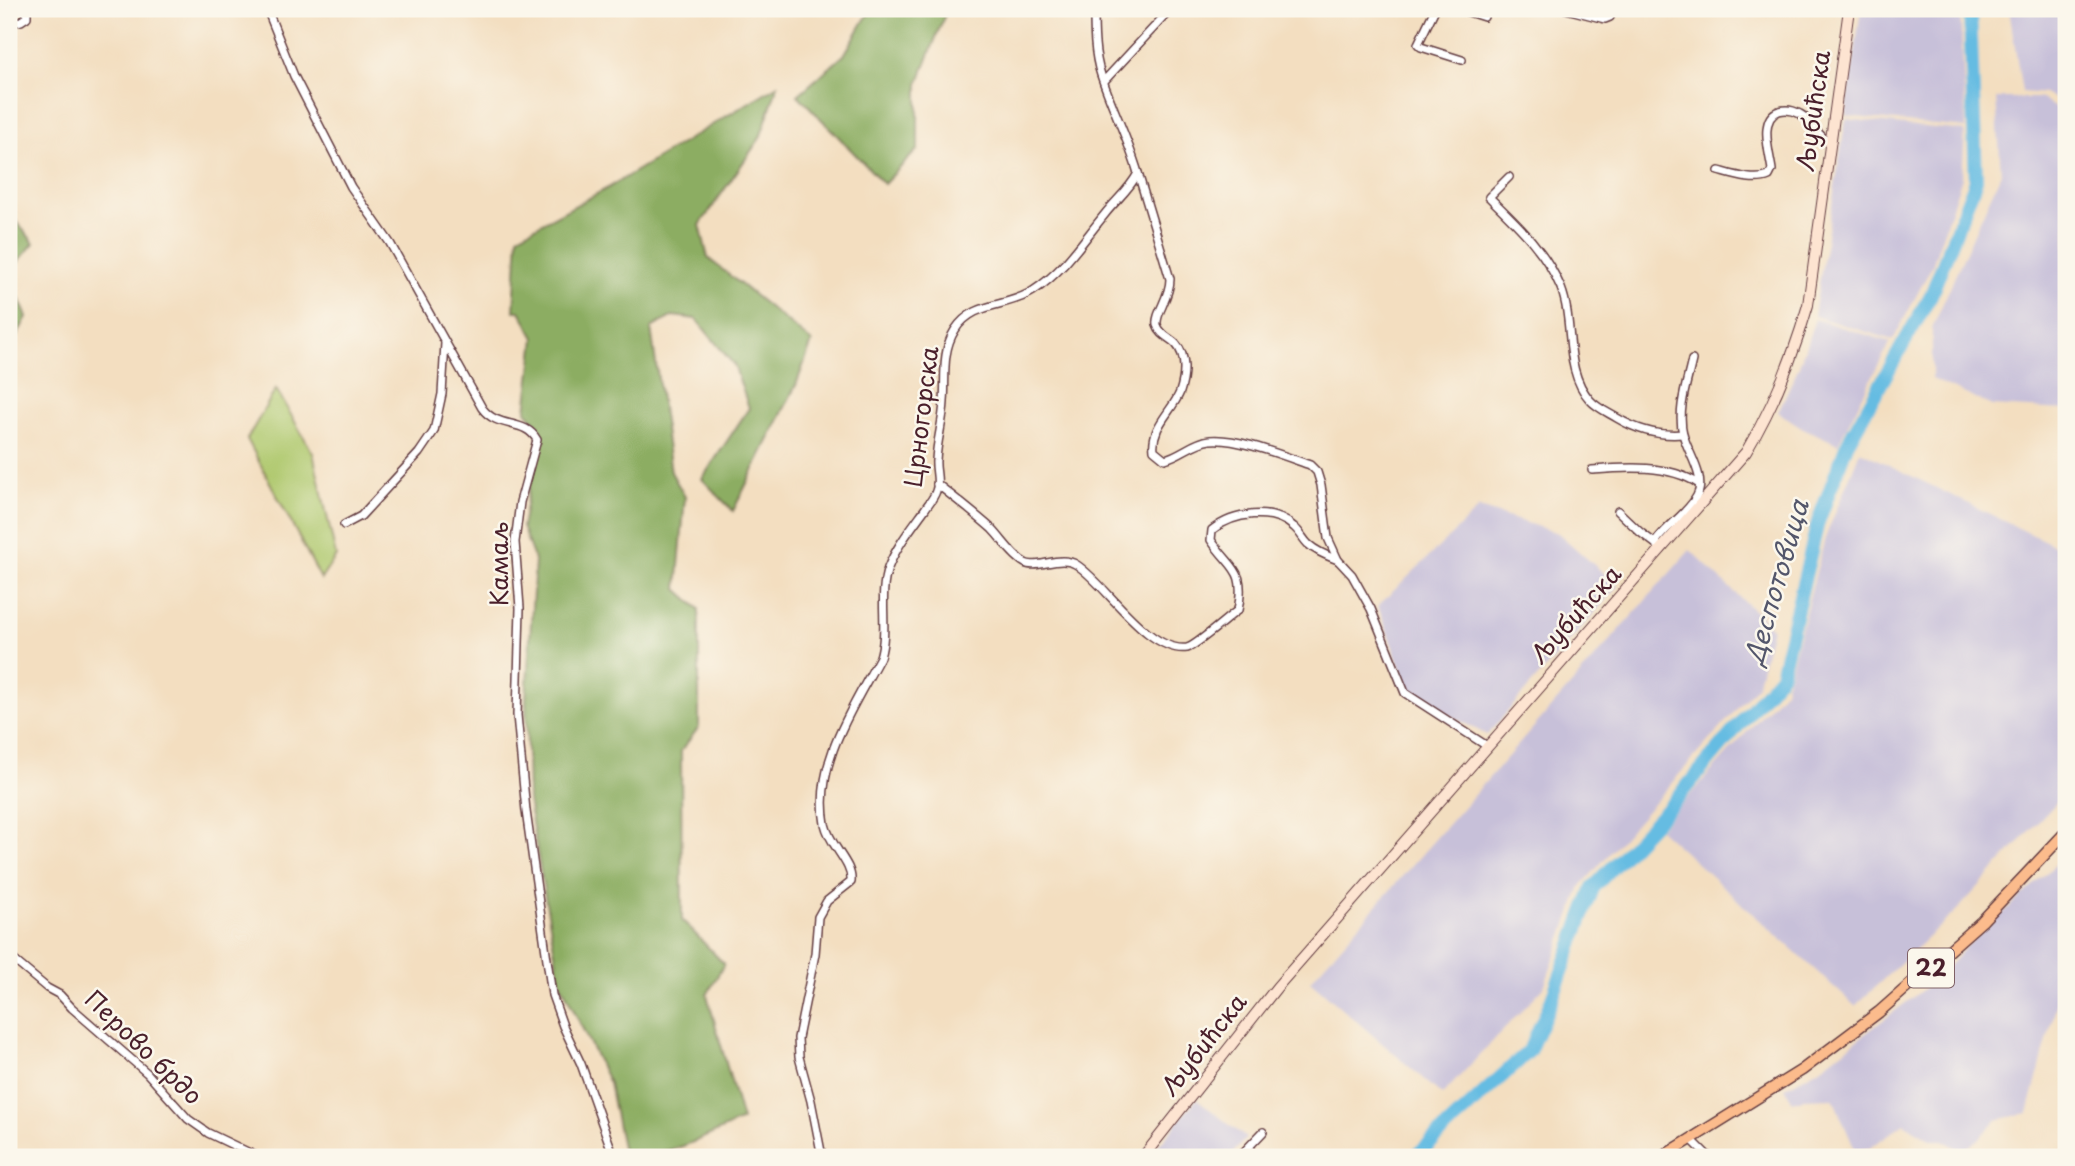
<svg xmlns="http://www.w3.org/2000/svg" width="2075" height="1166" viewBox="0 0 2075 1166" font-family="'Playpen Sans',sans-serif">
<rect width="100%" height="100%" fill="#fbf7ec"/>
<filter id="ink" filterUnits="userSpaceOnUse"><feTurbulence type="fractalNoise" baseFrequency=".0143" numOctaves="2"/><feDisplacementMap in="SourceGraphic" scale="14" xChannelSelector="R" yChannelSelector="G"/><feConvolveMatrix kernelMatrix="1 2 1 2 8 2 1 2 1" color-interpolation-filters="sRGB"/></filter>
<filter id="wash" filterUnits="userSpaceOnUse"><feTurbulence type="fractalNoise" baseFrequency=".00686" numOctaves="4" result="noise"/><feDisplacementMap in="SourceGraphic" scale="28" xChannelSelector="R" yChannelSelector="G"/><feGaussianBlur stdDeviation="1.57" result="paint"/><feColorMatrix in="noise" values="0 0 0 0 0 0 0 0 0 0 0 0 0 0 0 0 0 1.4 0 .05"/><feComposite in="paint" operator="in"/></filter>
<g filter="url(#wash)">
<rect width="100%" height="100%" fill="#f3dec0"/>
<g fill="#c7c0d9">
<path d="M1861 9H1960L1966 128 1846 116Z"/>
<path d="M2009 9H2066V105L2046 94 2022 92Z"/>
<path d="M1996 98H2040L2066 114V410L1992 406 1932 379V328L2001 173Z"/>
<path d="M1846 119 1965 131 1962 177 1932 266 1893 340 1814 316Z"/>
<path d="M1815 319 1890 342 1838 444 1803 428 1778 412 1799 366Z"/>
<path d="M1860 451 2066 551V792L1960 907 1855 1006 1659 829 1785 690 1825 538Z"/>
<path d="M1479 508 1558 533 1618 586 1487 735 1445 713 1408 689 1378 606Z"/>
<path d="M1690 550 1772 628 1757 686 1581 886 1544 987 1442 1095 1310 981Z"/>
<path d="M2066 855V968L2028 1113 1996 1120 1978 1140 1962 1151 1943 1140H1931L1904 1123 1870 1148 1855 1150 1833 1098 1804 1099 1793 1102 1785 1088 1822 1067 1938 978 1967 946Z"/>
<path d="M1197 1099 1246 1138 1229 1157H1149Z"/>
</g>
<path fill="#b0c96f" stroke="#7d744d" stroke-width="2" d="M276 389 313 453 336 556 321 579 247 439Z"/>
<g fill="#8cad62" stroke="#6b6646" stroke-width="2">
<path d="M871 9H947L918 84V149L884 184 798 95 844 55Z"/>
<path d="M778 85 760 138 700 225 708 258 812 342 796 385 733 511 702 479 749 408 734 365 696 319 673 316 651 328 671 472 685 497 677 589 699 609V727L681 751 682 920 724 964 707 995 742 1120C704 1138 667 1157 624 1157L609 1083 560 982 528 800 526 700 535 561 522 527 540 428 526 411 535 338 520 311H514L518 236 608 188Z"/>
<path d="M9 212 34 243 9 273Z"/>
<path d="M9 276 27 317 9 350Z"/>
</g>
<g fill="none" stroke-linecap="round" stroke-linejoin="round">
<path stroke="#65bce2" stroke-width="14" d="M1415 1157 1529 1051 1550 1004 1593 888 1672 804 1781 675 1818 522 1847 444 1931 295 1976 180 1970 9"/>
</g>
</g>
<g filter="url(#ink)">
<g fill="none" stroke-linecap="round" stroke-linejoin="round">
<g stroke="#633c41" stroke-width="10">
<g id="street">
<path d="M267 9 294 76 351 187 390 243 482 408C498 430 525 418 537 440L520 502 515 542 520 608 517 715 526 811 552 995 563 1026 581 1064 614 1157"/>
<path d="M1435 9 1418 44 1421 47 1462 60"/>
<path d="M1459 9 1484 17"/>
<path d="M1566 9 1605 19 1610 17 1613 9"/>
<path d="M9 24 21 21 27 17V9"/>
<path d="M1104 81 1171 9"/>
<path d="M1719 171C1734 175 1755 182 1769 176L1772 170C1770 154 1758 118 1779 111 1786 109 1793 110 1800 114 1813 121 1815 135 1831 143"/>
<path d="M1138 173 1170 279C1170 298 1155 313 1157 325 1160 335 1170 338 1176 344 1187 356 1185 377 1180 392 1172 412 1151 426 1154 450L1165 459C1181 455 1193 442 1210 440 1236 437 1284 456 1310 465L1317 472 1321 485 1328 538 1338 560 1352 575 1371 609 1405 693 1487 746"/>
<path d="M1509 177 1489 197C1518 225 1545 250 1561 288 1575 324 1563 370 1590 400 1597 408 1609 413 1617 418 1637 430 1660 436 1683 434"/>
<path d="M1592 470C1627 467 1668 464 1699 484"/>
<path d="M937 484C956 499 974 513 992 529 1002 539 1012 556 1025 563 1036 570 1061 554 1077 565 1107 585 1148 653 1187 648 1196 646 1228 617 1238 610 1246 568 1232 571 1211 540L1212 530C1233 513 1272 507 1294 527 1300 532 1303 539 1308 544 1317 552 1327 556 1338 560"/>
<path d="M1618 511 1640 532 1656 544"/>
<path d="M344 525 361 516 419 453 434 431 442 394 445 343"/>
<path d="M1662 549 1656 544 1657 540C1668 525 1688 513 1697 496 1707 477 1687 452 1683 434 1677 410 1687 383 1692 360"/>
<path d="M9 956 47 988 60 995 72 1008 147 1073 188 1119 208 1133 258 1157"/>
<path d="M1692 1140 1709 1157"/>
<path d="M822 1157 811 1101 799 1057 798 1038 815 954 818 917 827 901 851 882C853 863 830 847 825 824 814 763 853 708 880 657 889 628 878 596 888 568 896 547 912 527 925 509 928 504 934 498 936 491 940 482 935 470 936 460 937 440 943 422 944 402 946 378 941 352 955 330 973 301 1007 308 1033 291 1064 271 1082 242 1105 214 1116 200 1130 189 1138 173 1128 139 1112 108 1101 75 1094 54 1094 30 1094 9"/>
<path d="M1239 1157 1263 1132"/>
</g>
</g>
<g stroke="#633c41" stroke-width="12">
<path id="secondary" d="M1143 1157 1277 987 1746 452C1774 405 1793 358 1808 305L1849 9"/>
</g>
<g stroke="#633c41" stroke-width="13">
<path id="primary" d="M1662 1157 1802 1070 1879 1012 1982 921 2066 832"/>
</g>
<use href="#street" stroke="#fff" stroke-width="7"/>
<use href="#secondary" stroke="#fde4d1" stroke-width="10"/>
<use href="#primary" stroke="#fbbb8c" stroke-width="10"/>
</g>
</g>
<g text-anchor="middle" stroke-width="5" stroke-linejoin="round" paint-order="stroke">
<rect fill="#fbf7ec" stroke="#7f6065" stroke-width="2" x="1908" y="948.5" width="46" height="39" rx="5"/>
<g font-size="23" font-weight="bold" fill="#4a1f2b">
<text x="1931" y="976">22</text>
</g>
<g font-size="24" fill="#4a1f2b" stroke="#fbf7ec">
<text transform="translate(1814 111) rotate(-82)" y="8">Љубићска</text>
<text transform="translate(922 417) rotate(-83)" y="8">Црногорска</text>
<text transform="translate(500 564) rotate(-90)" y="8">Камаљ</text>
<text transform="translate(1576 615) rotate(-48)" y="8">Љубићска</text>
<text transform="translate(1204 1045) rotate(-52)" y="8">Љубићска</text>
<text transform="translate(143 1048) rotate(44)" y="8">Перово брдо</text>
</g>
<g font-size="26" font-style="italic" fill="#53566b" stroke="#fbf7ec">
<text transform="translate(1777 582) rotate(-74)" y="9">Деспотовица</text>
</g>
</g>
<rect width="2075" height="1166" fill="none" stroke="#fbf7ec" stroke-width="35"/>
</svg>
